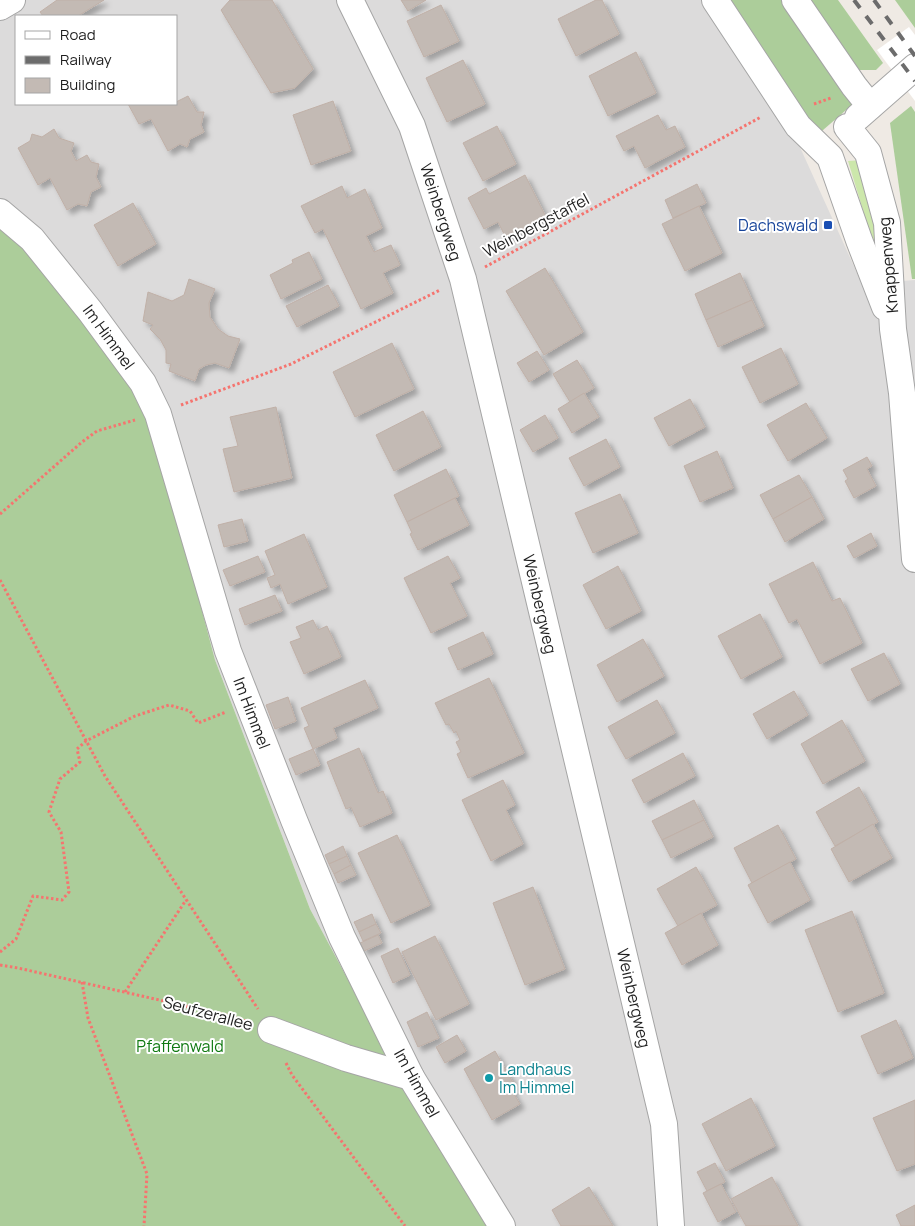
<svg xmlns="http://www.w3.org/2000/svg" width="915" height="1226" viewBox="0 0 915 1226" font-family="Manrope,sans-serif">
<defs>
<filter id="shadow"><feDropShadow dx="4.5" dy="4.5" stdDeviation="2.5" flood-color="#0004"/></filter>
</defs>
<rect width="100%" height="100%" fill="#efeae4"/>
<path fill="#dcdbdb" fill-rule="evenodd" d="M0 0H723L765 70 862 284 915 280V1226H487L422 1117 310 909 215 660 147 402 0 223ZM16 16H176V104H16Z"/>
<path fill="#cce7ab" d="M863 160 882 252 876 253 848 161Z"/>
<g fill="#accd9a">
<path d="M726 0H783L853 104 815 137Z"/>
<path d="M806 0H838L883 63 876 70H854Z"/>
<path d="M895 0H915V28Z"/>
<path d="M911 106 915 112V279H912L890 123Z"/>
<path d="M0 223 9 229 147 402 215 660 310 909 422 1117 487 1226H0Z"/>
</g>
<path fill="#fff" d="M909 27 915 35V101L877 50Z"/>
<g fill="#c3bab4" stroke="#c0b0a7" filter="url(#shadow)">
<path d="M57 0H104L78 16H43L40 12Z"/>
<path d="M230 0H272L313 69 295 88 271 93 221 10Z"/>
<path d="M401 0H426L408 11Z"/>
<path d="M596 0H602L619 34 576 56 558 19Z"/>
<path d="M441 5 459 41 424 57 407 21Z"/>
<path d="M636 52 656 93 608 116 589 76Z"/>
<path d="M463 60 485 104 447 122 426 78Z"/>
<path d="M188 96 197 112H204L201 125 204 132 190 139 187 147 180 144 168 151 151 119 139 124 128 104H176V102Z"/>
<path d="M333 101 351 151 311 165 293 115Z"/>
<path d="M658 115 666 130 675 126 685 147 645 168 634 146 624 151 616 136Z"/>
<path d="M497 126 516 164 483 181 463 143Z"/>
<path d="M54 129 59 138 74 143 71 151 76 161 87 155 91 162 99 164 96 177 101 187 91 192 87 206 78 204 67 210 50 178 38 185 18 148 30 141 32 134 42 137Z"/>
<path d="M525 175 546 217 506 238 498 222 484 229 468 198 486 188 489 194Z"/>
<path d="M697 184 706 203 673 218 665 200Z"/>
<path d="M342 186 347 198 365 189 382 228 366 236 374 252 391 245 400 265 383 273 393 293 361 309 323 229 315 233 301 206Z"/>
<path d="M133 203 156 244 118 266 94 225Z"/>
<path d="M699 206 722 253 685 271 662 224Z"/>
<path d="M309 252 322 279 281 299 270 275 293 263 292 260Z"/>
<path d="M545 268 583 332 544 355 506 291Z"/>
<path d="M740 273 752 300 706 320 695 294Z"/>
<path d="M189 279 215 289 209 303 210 317 218 329 228 336 240 339 229 368 215 363 206 365 199 369 195 381 169 371 171 364 166 363V350L160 339 150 329 153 325 143 321 148 292 172 301 184 295Z"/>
<path d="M328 285 339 306 297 327 286 306Z"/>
<path d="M752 300 764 326 718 347 706 320Z"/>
<path d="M392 343 414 389 355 417 333 372Z"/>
<path d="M781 348 798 384 760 403 742 367Z"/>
<path d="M537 351 549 370 529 382 517 363Z"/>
<path d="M577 360 594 388 570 402 553 374Z"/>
<path d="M584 393 599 417 572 433 558 409Z"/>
<path d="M690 399 705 427 669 446 654 418Z"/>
<path d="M806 403 827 438 788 461 767 425Z"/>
<path d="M276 407 292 478 234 492 223 449 238 446 230 417Z"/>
<path d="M423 411 441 447 394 471 376 435Z"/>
<path d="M545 415 558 438 533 452 520 430Z"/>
<path d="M606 439 620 467 584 486 569 458Z"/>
<path d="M717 451 733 488 700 502 684 466Z"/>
<path d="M867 457 872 466 867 469 876 486 854 498 845 481 848 479 843 470Z"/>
<path d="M446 469 459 496 407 522 394 495Z"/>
<path d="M799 475 812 497 773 519 760 495Z"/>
<path d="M620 494 638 533 593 553 575 513Z"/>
<path d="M812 497 824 519 785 542 773 519Z"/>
<path d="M455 498 469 525 418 550 410 534 412 533 407 522Z"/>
<path d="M242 519 248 541 224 547 218 525Z"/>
<path d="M871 533 877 546 854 558 847 546Z"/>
<path d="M304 534 327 587 288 604 280 584 271 588 267 578 275 575 265 551Z"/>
<path d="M258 556 265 572 230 586 223 570Z"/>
<path d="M448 556 460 578 450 583 467 616 431 633 404 578Z"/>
<path d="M813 562 832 601 840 598 862 643 820 664 797 619 789 623 769 584Z"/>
<path d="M618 566 641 611 606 629 583 585Z"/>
<path d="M275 595 282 611 245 625 239 609Z"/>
<path d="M760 614 782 657 741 679 718 636Z"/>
<path d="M313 620 318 630 327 626 341 657 304 674 290 642 301 638 296 627Z"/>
<path d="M483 632 493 654 458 670 448 648Z"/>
<path d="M643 639 664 676 617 702 597 665Z"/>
<path d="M884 653 900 684 868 701 851 669Z"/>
<path d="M489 678 524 753 468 778 457 754 461 752 456 742 460 740 456 731 454 733 449 724 446 725 435 703Z"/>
<path d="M365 680 378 708 333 728 337 738 313 749 304 728 309 726 301 708Z"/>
<path d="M794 691 808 715 767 739 753 714Z"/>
<path d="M288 697 296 721 275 729 266 705Z"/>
<path d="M657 700 675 733 626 759 608 727Z"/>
<path d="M842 720 865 761 823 784 801 744Z"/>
<path d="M359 748 378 793 383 791 392 813 360 827 351 807 346 809 327 762Z"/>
<path d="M313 749 320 765 296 775 289 759Z"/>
<path d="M683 753 695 776 644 803 632 780Z"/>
<path d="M503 780 515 805 506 810 523 844 491 861 462 800Z"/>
<path d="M859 787 878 822 835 846 816 812Z"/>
<path d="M694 800 704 820 662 840 652 821Z"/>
<path d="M704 820 713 837 671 858 662 840Z"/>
<path d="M873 824 892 858 849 882 831 849Z"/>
<path d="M778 825 796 859 752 883 734 848Z"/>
<path d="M397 835 430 905 391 923 358 853Z"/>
<path d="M343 846 347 856 329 864 325 855Z"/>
<path d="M347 856 351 865 334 874 329 864Z"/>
<path d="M790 862 810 900 768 923 748 885Z"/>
<path d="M351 865 356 875 338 883 334 874Z"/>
<path d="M696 867 717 905 678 926 657 889Z"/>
<path d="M533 887 565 969 525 985 493 903Z"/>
<path d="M852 911 884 993 838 1012 805 930Z"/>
<path d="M701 913 718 945 682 965 665 933Z"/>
<path d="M372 914 376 924 359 932 354 922Z"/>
<path d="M376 924 381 933 363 941 359 932Z"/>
<path d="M378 935 382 943 364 951 360 943Z"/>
<path d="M435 936 469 1004 436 1020 402 952Z"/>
<path d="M398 948 410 975 393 983 381 956Z"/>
<path d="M427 1012 439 1038 418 1047 407 1022Z"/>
<path d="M896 1020 913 1058 878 1074 861 1036Z"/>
<path d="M457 1035 466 1051 445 1063 436 1047Z"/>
<path d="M495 1051 515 1086 511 1089 520 1104 492 1120 464 1069Z"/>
<path d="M751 1098 775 1146 726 1171 702 1124Z"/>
<path d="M915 1100V1164L897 1171 873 1118Z"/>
<path d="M715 1163 725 1182 707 1191 697 1172Z"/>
<path d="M772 1177 798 1226H746L731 1199Z"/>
<path d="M721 1184 736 1212 718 1222 703 1193Z"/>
<path d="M589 1187 613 1226H561L552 1210Z"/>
<path d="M915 1205V1226H901L896 1215Z"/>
</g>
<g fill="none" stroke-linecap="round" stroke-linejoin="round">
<g stroke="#a5a5a5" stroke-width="28">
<g id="minor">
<path d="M350 0 412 126 463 279 664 1124 671 1226"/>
<path d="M715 0 798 126 830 157 859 240 885 307"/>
<path d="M795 0 854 86 870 106"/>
<path d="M0 7 12 0"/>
<path d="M858 117 915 67"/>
<path d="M847 127 868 153 887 223 893 329 902 393 915 559"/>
<path d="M0 212 32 239 90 311 143 383 158 414 228 651 294 820 342 937 411 1077 502 1226"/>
<path d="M271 1030 346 1058 411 1077"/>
</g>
</g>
<g stroke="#f5746f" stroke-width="3" stroke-dasharray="2.5 2.5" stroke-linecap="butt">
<path d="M814 104 831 98"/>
<path d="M485 267 761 117"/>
<path d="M181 405 291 364 440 290"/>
<path d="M0 514 82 442 97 431 135 420"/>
<path d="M0 580 105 776 258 1009"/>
<path d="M0 952 16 939 33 896 62 900 69 892 61 832 49 812 60 779 80 762 77 749 86 741 135 716 169 705 190 711 198 723 226 712"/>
<path d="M0 965 18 968 230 1016 249 1022"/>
<path d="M82 982 88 1018 147 1174 144 1226"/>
<path d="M125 992 186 900"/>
<path d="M286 1063 292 1075 405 1226"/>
</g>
<use href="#minor" stroke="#fff" stroke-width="26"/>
<g stroke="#6c6c6c" stroke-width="4" stroke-dasharray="10 10" stroke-linecap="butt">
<path d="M854 0 915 81"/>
<path d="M874 0 915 56"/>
</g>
</g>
<rect fill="#1a4fb4" stroke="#fff" stroke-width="2" x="823" y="220" width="10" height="10" rx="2.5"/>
<circle fill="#0f9aa8" stroke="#fff" stroke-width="2" cx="489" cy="1078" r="5"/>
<g text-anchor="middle" stroke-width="4" stroke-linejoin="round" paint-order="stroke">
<g font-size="16" fill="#1e1e1e" stroke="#fff">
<text transform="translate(441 212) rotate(72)" y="6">Weinbergweg</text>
<text transform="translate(536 225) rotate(-28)" y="6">Weinbergstaffel</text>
<text transform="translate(888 265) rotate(-95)" y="6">Knappenweg</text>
<text transform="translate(109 337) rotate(54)" y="6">Im Himmel</text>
<text transform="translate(540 604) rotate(77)" y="6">Weinbergweg</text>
<text transform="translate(252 713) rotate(69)" y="6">Im Himmel</text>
<text transform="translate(634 998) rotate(77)" y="6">Weinbergweg</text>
<text transform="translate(208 1013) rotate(15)" y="6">Seufzerallee</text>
<text transform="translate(417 1083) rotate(61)" y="6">Im Himmel</text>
</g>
<g font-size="16" fill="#164399" stroke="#fff" text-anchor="end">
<text x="818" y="231">Dachswald</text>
</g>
<g font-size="16" fill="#0f7911" stroke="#fff">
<text x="180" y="1052">Pfaffenwald</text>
</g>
<g font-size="16" fill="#0d838f" stroke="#fff" text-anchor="start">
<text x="499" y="1075">Landhaus<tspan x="499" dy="18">Im Himmel</tspan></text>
</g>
</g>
<rect x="15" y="15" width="162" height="90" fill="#ffffff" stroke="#a5a5a5"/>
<rect x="25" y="31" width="25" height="8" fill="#ffffff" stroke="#a5a5a5"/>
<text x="60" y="40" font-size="15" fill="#1e1e1e">Road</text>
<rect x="25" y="56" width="25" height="8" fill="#6c6c6c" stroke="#a5a5a5"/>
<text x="60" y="65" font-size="15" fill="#1e1e1e">Railway</text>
<rect x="25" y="78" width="25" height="15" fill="#c3bab4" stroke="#a5a5a5"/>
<text x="60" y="90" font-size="15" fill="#1e1e1e">Building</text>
</svg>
